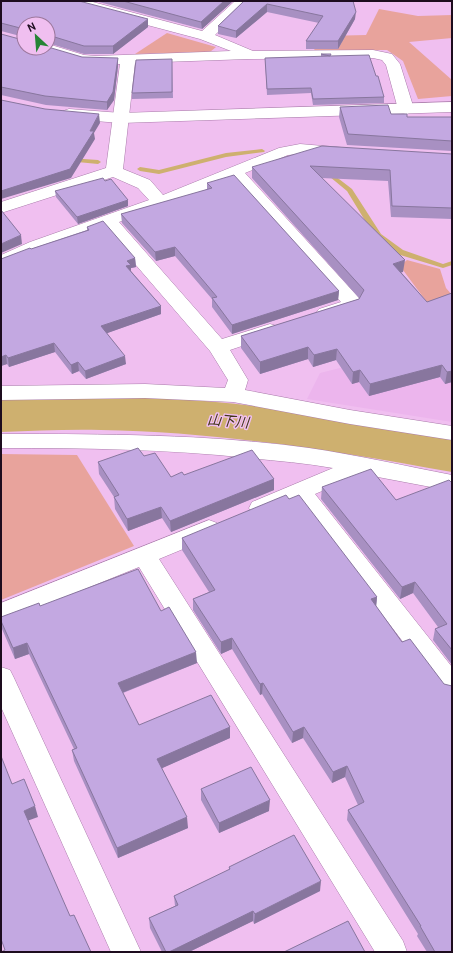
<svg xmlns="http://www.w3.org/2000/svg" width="453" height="953" viewBox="0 0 453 953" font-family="Cabin,'Noto Sans JP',sans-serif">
<rect width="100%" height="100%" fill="#f0bff0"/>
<path fill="#ecb5ed" d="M452 340V422L307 399 320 373Z"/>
<g fill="#e8a39c">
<path d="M379 9 418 16 452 15V38L409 42 452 80V96L418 99 403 61 387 50H314L325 36 366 35Z"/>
<path d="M167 33 216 47 210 52 135 54Z"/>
<path d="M407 260 440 269 446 288 452 295V336L400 266Z"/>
<path d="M1 454 77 455 134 546 1 600Z"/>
</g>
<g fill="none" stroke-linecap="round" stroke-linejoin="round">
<g fill="#ceb06f" fill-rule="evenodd">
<path d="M262 149 265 151 264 152 226 157 159 174 140 171 137 169 140 167 159 170 226 153Z"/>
<path d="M69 158 98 160 101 162 98 164 67 161 66 160Z"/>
<path d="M326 169 352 189 381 234 403 250 443 264 452 261V265L443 268 397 254 375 237 347 191 324 172 323 171Z"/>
</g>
<path fill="#ceb06f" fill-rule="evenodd" d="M84 395C207 396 331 414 452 436V472C337 451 219 432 101 430 68 429 34 431 1 432V398Z"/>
<g stroke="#aa7cab" stroke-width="1">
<g id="street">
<path d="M66 1H89L202 31 235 1H250L215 35 253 51 373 50 392 54 400 64 414 109 412 112 406 114 400 112 398 109 386 65 382 60 373 58 248 59 135 63 123 169 150 180 163 195 279 148 300 144 347 148 349 151 347 154 341 156 300 154 288 155 245 173 359 298 361 302C354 313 332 321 319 317L316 313 319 309 341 302 232 179 166 206 119 222 222 339 270 324 277 326 280 330 277 334 230 350 248 380 245 390 350 410 452 426V440L350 424 233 402 145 398 1 400V386L145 384 225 388 228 380 210 351 104 228 42 250 1 267V255L30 242 149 200 138 188 113 177 1 213V202L106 168 120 64 83 63 40 51 38 48H48V44L84 55 96 56 231 51 200 39 68 4Z"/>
<path d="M1 434C104 434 207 434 309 448 357 455 405 466 452 475V491L362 474 315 494 452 667V697L443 694 296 502 260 516 252 514 249 508 252 502 333 468C306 463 278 461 249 458 167 449 84 448 1 448Z"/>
<path d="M209 520 217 523 220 529 217 535 159 559 403 941 407 952H375L139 567 1 623V603Z"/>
<path d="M1 667 10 670 14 678 141 952H111L1 707Z"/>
</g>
</g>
<g stroke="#aa7cab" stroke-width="1">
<path id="secondary" d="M452 102V112L121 123 69 119 63 117 61 114 63 111 69 109 121 113Z"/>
</g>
<use href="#street" fill="#fff" fill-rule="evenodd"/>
<use href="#secondary" fill="#fff" fill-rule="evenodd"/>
</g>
<g fill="#a890c2">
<path d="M1 1 148 27 113 54H84L48 43V24H24V37L1 31Z"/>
<path d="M95 1H233L202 29Z"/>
<path d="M244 1H353L355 19 338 49H306V41L319 23 267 12 236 38 218 34V26Z"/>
<path d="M1 34 24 48 82 57 118 66 114 100 107 110 46 105 1 95Z"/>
<path d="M321 54 331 56 376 76 384 97V103L313 105 311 93 267 95 265 58 321 57Z"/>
<path d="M172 59 173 98 132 99V93Z"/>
<path d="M340 107 391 114 407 117H452V151L347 145 339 117Z"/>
<path d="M452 154V219L391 217 388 181 321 178 403 272H401L427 302 452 293V382L445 384 440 377 369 396 359 382 352 384 336 360 313 367 308 359 260 374 241 348V336L359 299V298L252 178V167Z"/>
<path d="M105 181 128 206 78 224 56 197 55 191Z"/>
<path d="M207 183 339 291 338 300 232 334 212 307V299L175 256 156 261 122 223 121 214 207 190Z"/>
<path d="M87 227 135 258 136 267 131 268V271L161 306V314L107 333 126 364 86 379 79 371 72 374 55 352 9 367 7 364 1 366V259L31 249 87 230Z"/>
<path d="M144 456 171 477 184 475 274 479V490L171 532 162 518 128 531 115 509 114 497 99 474 98 462Z"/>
<path d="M452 483V665L433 640 435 629 438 627 413 593 400 599 321 499 322 487 396 500Z"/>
<path d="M289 499 377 597 376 606 452 952H427L417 936 418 934 347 820 348 810 358 805 345 777 332 783 303 738 292 743 262 694 260 695 232 649 221 654 193 610V599L209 592 182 550V538Z"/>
<path d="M40 606 161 611 197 663 123 693 139 725 230 727V738L162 768 188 828 118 858 74 761 72 750 74 749 29 654 15 659 2 629 1 625V617Z"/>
<path d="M201 789 269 811 219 833 201 800Z"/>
<path d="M229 867 320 891 254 924 253 921 189 952H162L150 928 149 918 175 906 174 896 229 870Z"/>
</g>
<g fill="#88769e">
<path d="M224 1H233L202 29 201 22Z"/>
<path d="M267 4V12L236 38V31Z"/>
<path d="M356 12 355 19 338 49V41Z"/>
<path d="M148 19V27L113 54V46Z"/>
<path d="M118 58V66L114 100 107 110V102Z"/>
<path d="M99 114 100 123 94 133 95 139 71 178 1 199V191L90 131Z"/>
<path d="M128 200V206L78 224 77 217Z"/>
<path d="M21 235 22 244 1 253V244Z"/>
<path d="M175 247V256L156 261 155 252Z"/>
<path d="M135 258 136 267 131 268V273L126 266 127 261Z"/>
<path d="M405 260 403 272 392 275 393 264Z"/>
<path d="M339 291 338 300 232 334V325Z"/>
<path d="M161 306V314L102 335 101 326Z"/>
<path d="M54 343 55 352 9 367 8 358Z"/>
<path d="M308 347V359L260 374V362Z"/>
<path d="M337 349 336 360 313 367 314 355Z"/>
<path d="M6 355 7 364 1 366V357Z"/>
<path d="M125 356 126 364 86 379 85 371Z"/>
<path d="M78 362 79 371 72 374 71 365Z"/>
<path d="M442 365 440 377 369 396 370 384Z"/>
<path d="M360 370 359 382 352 384 353 372Z"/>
<path d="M452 371V382L445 384 447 372Z"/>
<path d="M274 479V490L171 532 170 521Z"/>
<path d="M161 507 162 518 128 531 127 519Z"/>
<path d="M415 582 413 593 400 599 402 587Z"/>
<path d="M377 597 376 608 371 599Z"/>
<path d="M232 638V649L221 654V642Z"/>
<path d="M27 643 29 654 15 659 13 648Z"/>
<path d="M196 652 197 663 119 694 118 683Z"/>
<path d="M263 683 262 694 260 695V684Z"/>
<path d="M230 727V738L158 770 157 759Z"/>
<path d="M304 727 303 738 292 743 293 732Z"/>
<path d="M347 766 345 777 332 783 333 772Z"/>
<path d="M270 800 269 811 219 833V823Z"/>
<path d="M35 806 38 817 27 821 24 811Z"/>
<path d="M187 817 188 828 118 858 117 848Z"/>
<path d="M321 881 320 891 254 924 255 914Z"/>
<path d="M253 911V921L189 952H169Z"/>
</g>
<g fill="#c3a8e1" stroke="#88769e">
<path d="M1 1H79L148 19 113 46H84L48 35V24H24V29L1 23Z"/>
<path d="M123 1H224L201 22Z"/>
<path d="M244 1H353L356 12 338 41H306L323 16 267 4 236 31 218 26Z"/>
<path d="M1 34 23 40 24 39V48H48V47L82 57 118 58 113 92 107 102 45 96 1 87Z"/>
<path d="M321 54H331L330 56 369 55 376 76H378L384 97 313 99 311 88 267 89 265 58 330 56Z"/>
<path d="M172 59V92L132 93 136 60Z"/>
<path d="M1 100 45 109 99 114 90 131H94L70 169 1 191Z"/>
<path d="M388 105 391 114H407V117H452V141L348 134 340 107Z"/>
<path d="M322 146 452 154V208L392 206 390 170 310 166 405 260 393 264 427 302 452 293V371L447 372 442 365 370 384 360 370 353 372 337 349 314 355 308 347 260 362 241 336 359 299 364 290 252 167Z"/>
<path d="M234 175 339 291 232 325 212 298 217 297 175 247 155 252 121 214 212 188 207 183Z"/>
<path d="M103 178 105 181 111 179 128 200 77 217 55 191Z"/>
<path d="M1 210 21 235 1 244Z"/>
<path d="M103 221 135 258 127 261 131 265 126 266 161 306 101 326 125 356 85 371 78 362 71 365 54 343 8 358 6 355 1 357V259L30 248 31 249 89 230 87 227Z"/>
<path d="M138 448 144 456 155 453 171 477 182 472 184 475 252 450 274 479 170 521 161 507 127 519 114 497 119 495 98 462Z"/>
<path d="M371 469 396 500 449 480 452 483V650L435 629 447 624 415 582 402 587 322 487Z"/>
<path d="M286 495 289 499 299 495 377 597 371 599 402 642 410 639 444 684 452 686V952H435L420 926H421L348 810 364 802 347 766 333 772 304 727 293 732 263 683 260 684 232 638 221 642 193 599 215 590 182 538Z"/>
<path d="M138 569 161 611 169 607 196 652 118 683 139 725 211 695 230 727 157 759 187 817 117 848 72 750 77 748 27 643 13 648 1 621V617L39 603 40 606Z"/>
<path d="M1 756 12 784 24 779 35 806 24 811 70 916 74 915 91 952H1L5 950 1 939Z"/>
<path d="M251 767 270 800 219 823 201 789Z"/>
<path d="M294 835 321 881 255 914 253 911 169 952H166L149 918 178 905 174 896 230 869 229 867Z"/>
<path d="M348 921 365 952H284Z"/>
</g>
<g text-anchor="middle" stroke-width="3" stroke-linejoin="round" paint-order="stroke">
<g font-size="14" font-style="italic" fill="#433619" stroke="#f0bff0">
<text transform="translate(228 421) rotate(5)" y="5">山下川</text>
</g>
</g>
<rect width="453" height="953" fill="none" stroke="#1d0c1e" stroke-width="4"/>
<g transform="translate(36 36) rotate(334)"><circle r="19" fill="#f0bff0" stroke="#9c779c"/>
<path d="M0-3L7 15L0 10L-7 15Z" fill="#268435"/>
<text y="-6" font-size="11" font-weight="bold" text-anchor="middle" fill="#1d0c1e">N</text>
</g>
</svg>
